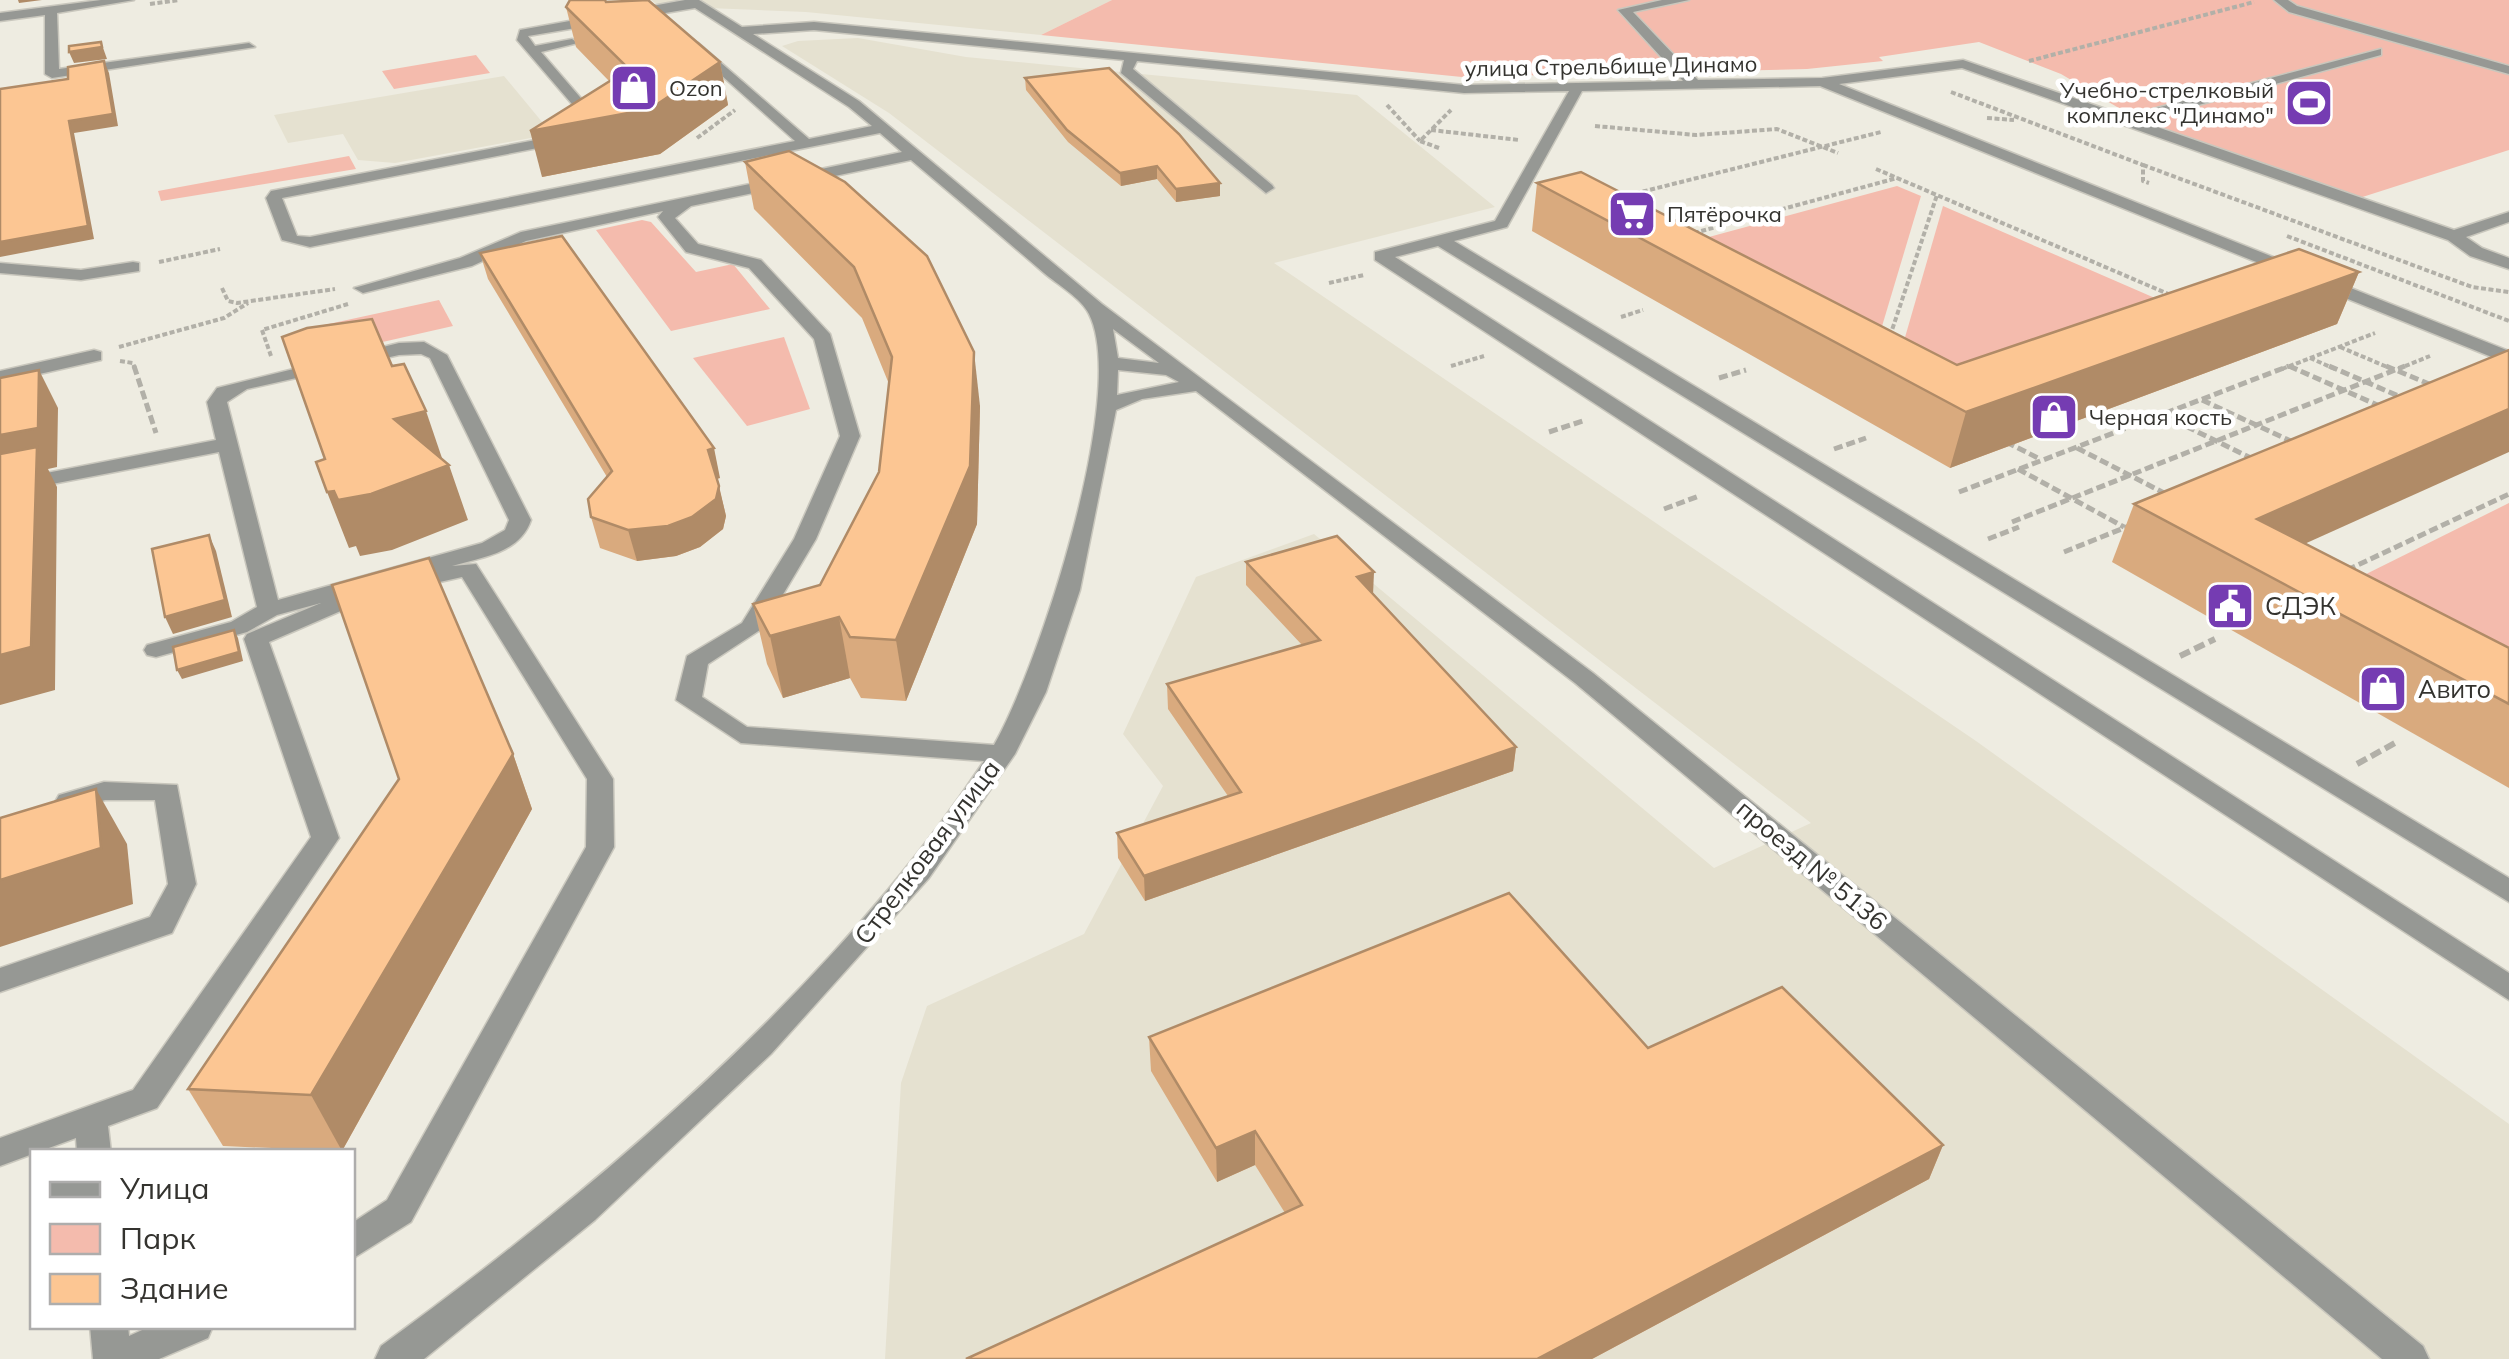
<svg xmlns="http://www.w3.org/2000/svg" width="2509" height="1359" viewBox="0 0 2509 1359" font-family="Mulish,sans-serif">
<rect width="100%" height="100%" fill="#eeece1"/>
<g fill="#e5e1d0">
<path d="M651 0H1112L1041 35 806 12 659 6Z"/>
<path d="M858 38 966 57 1357 95 1495 207 1274 263 1976 741 2509 1124V1359H885L901 1083 927 1006 1084 934 1163 786 1123 734 1196 577 1314 534 1714 868 1811 823 889 113 782 46 798 41Z"/>
<path d="M504 76 552 134 395 163 358 160 343 134 288 143 274 115Z"/>
</g>
<g fill="#f4bbad">
<path d="M1112 0H2509V150L2350 201 2163 134 2061 74 1979 42 1879 57 1883 61 1807 69 1462 77 1041 35Z"/>
<path d="M476 55 490 73 394 89 382 71Z"/>
<path d="M349 156 356 169 161 201 158 191Z"/>
<path d="M1897 186 1921 196 1874 353 1672 247Z"/>
<path d="M1943 206 2171 305 1936 386 1897 365Z"/>
<path d="M642 220 651 222 696 272 733 264 770 309 671 331 596 230Z"/>
<path d="M439 300 453 326 312 358 301 330Z"/>
<path d="M784 337 810 409 747 426 693 358Z"/>
<path d="M2509 503V688L2328 593Z"/>
</g>
<g fill="none" stroke-linecap="round" stroke-linejoin="round">
<g stroke="#c9c7bd" stroke-width="3">
<g id="minor">
<path d="M101 0H134L57 13 59 69 249 43 255 47 52 78 45 74V15L0 21V13Z"/>
<path d="M685 0H699L742 27 814 22 1464 85 1683 81 1618 10 1662 0H1689L1633 12 1698 80 1822 78 1963 60 2126 116 2381 49V55L2140 121 2454 230 2509 212V222L2466 237 2482 248 2509 258V269L2470 256 2448 240 1962 68 1839 84 2509 351V364L1820 86 1582 91 1507 227 1454 241 2509 878V902L1438 246 1395 257 2509 973V1000L1375 260V252L1495 221 1569 91 1464 93 1137 61 1133 69 1272 185 1274 188 1266 193 1121 73 1124 60 814 30 753 34 859 101 1102 304 1593 673 2423 1346 2429 1359H2382L1575 683 1196 391 1142 399 1116 410 1080 590 1046 692 1015 754 929 878 771 1054 595 1220 424 1359H375L381 1346C598 1188 835 987 984 761L741 743 676 700 687 656 742 623 794 539 840 436 814 339 749 268 686 252 658 217 663 211 526 241 472 266 363 293 354 288 460 258 521 232 902 152 880 133 310 247 282 240 266 198 271 191 541 139 571 126 578 111 517 40 520 30ZM695 8 849 107 872 126 809 139 698 43 693 50 795 141 310 237 297 236 282 198 543 147 582 133 592 111 541 52 578 43 572 39 535 46 528 36ZM911 160C955 197 1000 235 1044 273 1058 285 1081 298 1089 314 1129 393 1038 668 994 745L747 727 702 697 708 664 763 628 816 539 860 436 830 334 761 260 698 244 675 218 691 206ZM1113 329 1159 363 1118 358ZM1118 370 1166 375 1179 382 1117 395Z"/>
<path d="M2274 0H2288L2297 6 2509 66V74L2289 12Z"/>
<path d="M133 262 139 263V271L81 280 0 273V263L81 270Z"/>
<path d="M424 342 447 355 531 520C520 553 483 557 452 566L476 564 613 779 614 847 411 1222 352 1259V1223L387 1200 586 847 587 779 462 577 373 597 269 642 339 838 157 1108 108 1126 111 1152H77L76 1138 0 1166V1138L133 1090 311 837 244 639 247 634 321 603 277 615 247 632 156 657 147 655 144 650 147 645 231 622 257 607 219 452 0 494V482L216 440 207 402 217 388 399 343ZM421 354 430 358 509 520 505 530 482 543 278 600 227 402 247 389 399 355Z"/>
<path d="M94 350 101 352V360L0 383V371Z"/>
<path d="M104 782 177 785 196 884 172 933 0 992V968L150 917 168 884 155 800H105L69 811 59 809 55 802 59 795Z"/>
<path d="M90 1326H128L129 1336 151 1326H213L208 1338 159 1359H93Z"/>
</g>
</g>
<g stroke="#b2b0a8" stroke-width="4" stroke-dasharray="5 2.5" stroke-linecap="butt">
<path d="M150 4 179 0"/>
<path d="M2029 61 2254 2"/>
<path d="M1951 92 2143 165V181L2149 183"/>
<path d="M1387 105 1420 141"/>
<path d="M1987 118 2014 120"/>
<path d="M1595 126 1696 135 1777 129 1838 153"/>
<path d="M1431 130 1519 140"/>
<path d="M697 138 735 110"/>
<path d="M1439 148 1420 141 1451 110"/>
<path d="M2143 165 2472 287 2509 292"/>
<path d="M1876 169 2173 296"/>
<path d="M1621 197 1881 132"/>
<path d="M1694 233 1897 178"/>
<path d="M2287 236 2509 321"/>
<path d="M159 262 220 249"/>
<path d="M1329 283 1364 275"/>
<path d="M222 288 228 301 237 303 335 289"/>
<path d="M1621 317 1643 310"/>
<path d="M1890 336 1937 195"/>
<path d="M119 347 224 318 248 303"/>
<path d="M2340 347 2392 369"/>
<path d="M271 356 262 330 348 304"/>
<path d="M2310 358 2335 369"/>
<path d="M120 361 133 363 135 369"/>
<path d="M1451 366 1484 356"/>
<path d="M2289 366 2295 369"/>
<path d="M2282 369 2375 333"/>
<path d="M2398 369 2430 356"/>
</g>
<g stroke="#b2b0a8" stroke-width="5" stroke-dasharray="9 4" stroke-linecap="butt">
<path d="M134 366 156 433"/>
<path d="M2289 366 2382 407"/>
<path d="M2329 366 2403 398"/>
<path d="M2386 366 2434 386"/>
<path d="M1719 378 1746 370"/>
<path d="M2202 400 2295 443"/>
<path d="M2163 415 2255 460"/>
<path d="M1549 432 1583 421"/>
<path d="M2006 442 2040 459"/>
<path d="M2077 448 2168 495"/>
<path d="M1834 449 1866 438"/>
<path d="M2018 469 2124 527"/>
<path d="M1959 492 2289 366"/>
<path d="M1664 509 1699 496"/>
<path d="M2012 522 2405 366"/>
<path d="M1988 539 2019 527"/>
<path d="M2064 552 2129 526"/>
<path d="M2347 570 2509 494"/>
</g>
<g stroke="#b2b0a8" stroke-width="6" stroke-dasharray="11 5" stroke-linecap="butt">
<path d="M2180 656 2215 639"/>
<path d="M2357 764 2395 743"/>
</g>
<use href="#minor" fill="#969894" fill-rule="evenodd"/>
</g>
<g fill="#d9aa7e">
<path d="M606 2 720 62 728 105 660 154 542 177 609 81 576 47 566 7Z"/>
<path d="M1025 78 1220 196 1176 202 1157 179 1121 186 1068 142 1026 90Z"/>
<path d="M789 151 980 406 977 524 906 701 861 698 850 678 783 698 767 664 753 604 820 585 879 472 889 384 862 318 754 209 745 162Z"/>
<path d="M1537 183 1957 365 2359 272 2337 324 1950 468 1532 231Z"/>
<path d="M480 253 720 478 717 479 726 516 723 529 700 547 676 556 637 561 600 548 591 517 607 477 488 279Z"/>
<path d="M2134 504 2306 544 2509 648V788L2112 562Z"/>
<path d="M1246 562 1373 593 1516 747 1513 771 1145 901 1118 858 1117 833 1228 796 1168 709 1167 684 1302 645 1246 585Z"/>
<path d="M513 754 532 809 342 1151 223 1146 188 1089 399 779Z"/>
<path d="M1149 1037 1648 1048 1943 1145 1929 1179 1592 1359H966L1285 1213 1255 1165 1217 1182 1151 1071Z"/>
</g>
<g fill="#b08b67">
<path d="M18 0H42L19 3Z"/>
<path d="M101 42 107 59 74 63 69 52Z"/>
<path d="M104 61 109 73 118 126 74 133 94 239 0 257V242Z"/>
<path d="M720 62 728 105 660 154 542 177 530 131Z"/>
<path d="M1157 166V179L1121 186 1120 173Z"/>
<path d="M1220 183V196L1176 202V189Z"/>
<path d="M2359 272 2337 324 1950 468 1966 412Z"/>
<path d="M974 352 980 406 977 524 906 701 896 640Z"/>
<path d="M39 370 58 408 57 467 48 469 57 487 55 690 0 705V435Z"/>
<path d="M2509 409V452L2253 567 2257 519Z"/>
<path d="M426 411 444 464 394 419Z"/>
<path d="M714 448 720 478 715 479 708 450Z"/>
<path d="M449 465 468 520 392 550 360 556 356 546 349 548 327 492Z"/>
<path d="M719 486 726 516 723 529 700 547 676 556 637 561 628 530Z"/>
<path d="M209 535 216 551 232 617 173 634 165 617Z"/>
<path d="M1374 572 1373 595 1357 577Z"/>
<path d="M839 617 850 678 783 698 770 636Z"/>
<path d="M234 630 238 638 243 661 182 679 177 670Z"/>
<path d="M1516 747 1513 771 1145 901 1144 876Z"/>
<path d="M513 754 532 809 342 1151 311 1095Z"/>
<path d="M96 789 127 844 133 904 0 947V880Z"/>
<path d="M1255 1131V1165L1217 1182 1216 1148Z"/>
<path d="M1943 1145 1929 1179 1592 1359H1537Z"/>
</g>
<g fill="#fcc693" stroke="#b08b67" stroke-width="2.5">
<path d="M570 0H605L606 2 648 0 720 62 650 109 530 131 629 69 566 7Z"/>
<path d="M101 42 102 47 69 52V46Z"/>
<path d="M104 61 113 114 69 121 88 226 0 242V89L68 79V67Z"/>
<path d="M1109 68 1179 134 1220 183 1176 189 1157 166 1120 173 1067 130 1025 78Z"/>
<path d="M789 151 845 182 927 256 974 352 970 466 896 640 850 637 839 617 770 636 753 604 820 585 879 472 892 357 854 267 745 162Z"/>
<path d="M1581 172 1957 365 2299 249 2359 272 1966 412 1537 183Z"/>
<path d="M562 236 714 448 708 450 719 486 716 499 692 517 668 526 628 530 591 517 588 499 612 471 480 253Z"/>
<path d="M372 319 392 366 404 364 426 411 394 419 449 465 371 494 338 500 334 491 327 492 316 462 325 459 282 337 307 328Z"/>
<path d="M2509 350V409L2257 519 2509 648V704L2134 504Z"/>
<path d="M39 370 38 428 0 435V378Z"/>
<path d="M37 447 31 647 0 655V454Z"/>
<path d="M209 535 225 600 165 617 152 549Z"/>
<path d="M1337 536 1374 572 1357 577 1516 747 1144 876 1117 833 1241 792 1167 684 1320 640 1246 562Z"/>
<path d="M429 558 513 754 311 1095 188 1089 399 779 332 585Z"/>
<path d="M234 630 239 652 177 670 173 647Z"/>
<path d="M96 789 101 848 0 880V818Z"/>
<path d="M1509 893 1648 1048 1782 987 1943 1145 1537 1359H966L1302 1205 1255 1131 1216 1148 1149 1037Z"/>
</g>
<defs>
<g id="shop-square" transform="scale(2.5)"><rect x="-9" y="-9" width="18" height="18" rx="4" fill="#753cb2" stroke="#fff"/><path d="M-5-2.5h2.3a2.7 3.5 0 0 1 5.4 0H5L5.5 6h-11ZM-1.5-2.5h3a1.5 2.3 0 0 0-3 0Z" fill="#fff"/></g>
<g id="stadium-square" transform="scale(2.5)"><rect x="-9" y="-9" width="18" height="18" rx="4" fill="#753cb2" stroke="#fff"/><path d="M0-5a6.5 5 0 1 0 0 10a6.5 5 0 1 0 0-10ZM-3.5-1.8h7v3.6h-7Z" fill="#fff"/></g>
<g id="supermarket-square" transform="scale(2.5)"><rect x="-9" y="-9" width="18" height="18" rx="4" fill="#753cb2" stroke="#fff"/><path d="M-6-5.5h2.5l.6 2H6L4.5 2H-2.5L-4.4-4H-6ZM-1.5 3.2a1.3 1.3 0 1 0 .1 0ZM3 3.2a1.3 1.3 0 1 0 .1 0Z" fill="#fff"/></g>
<g id="civic-square" transform="scale(2.5)"><rect x="-9" y="-9" width="18" height="18" rx="4" fill="#753cb2" stroke="#fff"/><path d="M-.6-6.5H3V-4.5H.6V-3L4-1V1h2V6H-6V1h2V-1L-.6-3ZM-1.2 2.5V6h2.4V2.5Z" fill="#fff"/></g>
</defs>
<g fill-rule="evenodd">
<use href="#shop-square" x="634" y="88"/>
<use href="#stadium-square" x="2309" y="103"/>
<use href="#supermarket-square" x="1632" y="214"/>
<use href="#shop-square" x="2054" y="417"/>
<use href="#civic-square" x="2230" y="606"/>
<use href="#shop-square" x="2383" y="689"/>
</g>
<g text-anchor="middle" stroke-width="9" stroke-linejoin="round" paint-order="stroke">
<g font-size="22" fill="#34332f" stroke="#fff">
<text transform="translate(1611 66) rotate(-1)" y="8">улица Стрельбище Динамо</text>
</g>
<g font-size="22" fill="#34332f" stroke="#fff" text-anchor="start">
<text x="669" y="96">Ozon</text>
<text x="2274" y="98" text-anchor="end">Учебно-стрелковый<tspan x="2274" dy="25">комплекс "Динамо"</tspan></text>
<text x="1667" y="222">Пятёрочка</text>
<text x="2089" y="425">Черная кость</text>
</g>
<g font-size="25" fill="#34332f" stroke="#fff" text-anchor="start">
<text x="2265" y="615">СДЭК</text>
<text x="2418" y="698">Авито</text>
</g>
<g font-size="25" fill="#34332f" stroke="#fff">
<text transform="translate(927 852) rotate(-53)" y="9">Стрелковая улица</text>
<text transform="translate(1812 865) rotate(40)" y="9">проезд № 5136</text>
</g>
</g>
<rect x="30" y="1149" width="325" height="180" fill="#ffffff" stroke="#aeadac" stroke-width="2.5"/>
<rect x="50" y="1182" width="50" height="15" fill="#969894" stroke="#aeadac" stroke-width="2.5"/>
<text x="120" y="1199" font-size="30" fill="#34332f">Улица</text>
<rect x="50" y="1224" width="50" height="30" fill="#f4bbad" stroke="#aeadac" stroke-width="2.5"/>
<text x="120" y="1249" font-size="30" fill="#34332f">Парк</text>
<rect x="50" y="1274" width="50" height="30" fill="#fcc693" stroke="#aeadac" stroke-width="2.5"/>
<text x="120" y="1299" font-size="30" fill="#34332f">Здание</text>
</svg>
